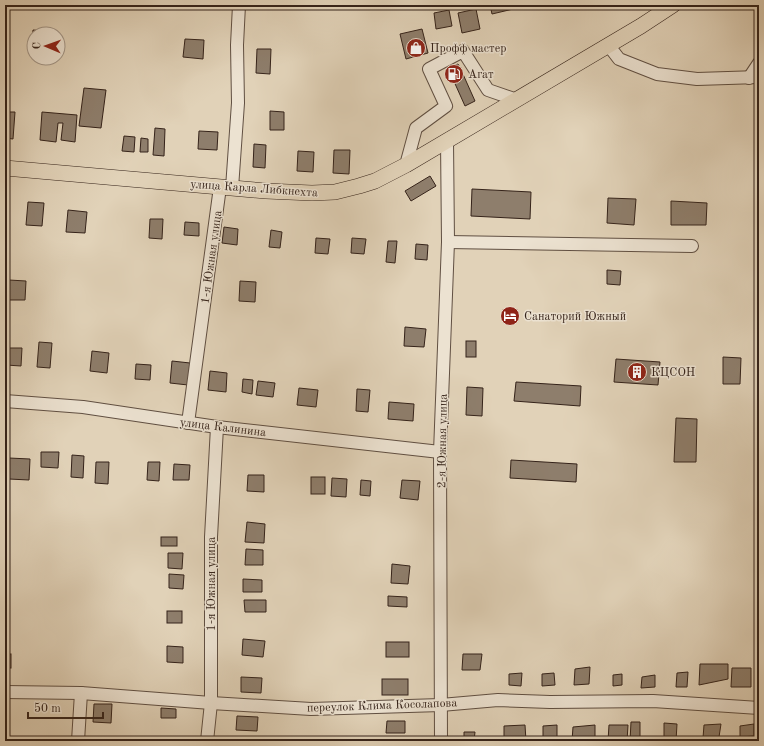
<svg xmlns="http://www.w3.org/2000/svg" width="764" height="746" viewBox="0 0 764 746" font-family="'Old Standard TT',serif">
<rect width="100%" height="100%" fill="#e1d2b8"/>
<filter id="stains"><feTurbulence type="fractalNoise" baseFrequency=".005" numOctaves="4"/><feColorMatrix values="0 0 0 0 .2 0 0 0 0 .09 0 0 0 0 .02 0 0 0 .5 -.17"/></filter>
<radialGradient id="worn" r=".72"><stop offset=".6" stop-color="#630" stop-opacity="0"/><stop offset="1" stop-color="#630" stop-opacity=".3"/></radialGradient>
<g fill="#8e7e6c" stroke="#35231a">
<path d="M490 5H530L492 14Z"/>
<path d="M476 9 480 29 462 33 458 13Z"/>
<path d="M449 10 452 26 436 29 434 13Z"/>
<path d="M422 29 428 53 406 59 400 34Z"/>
<path d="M33 30 48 31V34H34V55H31Z"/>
<path d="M185 39 204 40 203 59 183 57Z"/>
<path d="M257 49H271L270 74 256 73Z"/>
<path d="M458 64 462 72 452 77 448 68Z"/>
<path d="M462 72 475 101 465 106 452 77Z"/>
<path d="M84 88 106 90 101 128 79 126Z"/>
<path d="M270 111 284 112V130H270Z"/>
<path d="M5 112H15L13 139 5 138Z"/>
<path d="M42 112 77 115 75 142 61 140 63 123H58L56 142 40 140Z"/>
<path d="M155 128 165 129 164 156 153 155Z"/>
<path d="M199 131 218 132 217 150 198 149Z"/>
<path d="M124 136 135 137 134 152 122 151Z"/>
<path d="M141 138 148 139V152H140Z"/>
<path d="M254 144 266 145 265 168 253 167Z"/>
<path d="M334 150H350L349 174 333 173Z"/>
<path d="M298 151 314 152 313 172 297 171Z"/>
<path d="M430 176 436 186 411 201 405 191Z"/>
<path d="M472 189 531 192 530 219 471 216Z"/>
<path d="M608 198 636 199 634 225 607 223Z"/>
<path d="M671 201 707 203 706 225H671Z"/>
<path d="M28 202 44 203 42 226 26 225Z"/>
<path d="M68 210 87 212 85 233 66 232Z"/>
<path d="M150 219H163L162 239 149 238Z"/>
<path d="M185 222 199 223V236L184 235Z"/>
<path d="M224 227 238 229 237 245 222 243Z"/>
<path d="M271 230 282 232 280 248 269 247Z"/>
<path d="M316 238 330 239 328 254 315 253Z"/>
<path d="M352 238 366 239 364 254 351 253Z"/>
<path d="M388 241H397L395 263 386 262Z"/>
<path d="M416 244 428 245 427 260 415 259Z"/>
<path d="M607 270 621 271 620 285 607 284Z"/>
<path d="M9 280 26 281 25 300H8Z"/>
<path d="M240 281 256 282 255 302 239 301Z"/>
<path d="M405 327 426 329 424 347 404 346Z"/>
<rect x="466" y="341" width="10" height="16"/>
<path d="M39 342 52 343 50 368 37 367Z"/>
<path d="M6 348H22L21 366 6 365Z"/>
<path d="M92 351 109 353 107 373 90 371Z"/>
<path d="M723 357 741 358 740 384H723Z"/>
<path d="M616 359 660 362 658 385 614 382Z"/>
<path d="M172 361 190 363 188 385 170 383Z"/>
<path d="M136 364 151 365 150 380 135 379Z"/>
<path d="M210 371 227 373 226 392 208 390Z"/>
<path d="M243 379 253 380 252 394 242 392Z"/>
<path d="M258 381 275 383 273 397 256 395Z"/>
<path d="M516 382 581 386 580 406 514 401Z"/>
<path d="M467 387 483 388 482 416 466 415Z"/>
<path d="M299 388 318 390 316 407 297 405Z"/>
<path d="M357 389 370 390 368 412 356 411Z"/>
<path d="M389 402 414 404 413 421 388 419Z"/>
<path d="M676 418 697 419 696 462H674Z"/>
<path d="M41 452H59L58 468 41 467Z"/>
<path d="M72 455 84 456 83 478 71 477Z"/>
<path d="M9 458 30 459 29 480 9 479Z"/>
<path d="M511 460 577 464 576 482 510 478Z"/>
<path d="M96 462H109L108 484 95 483Z"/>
<path d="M148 462H160L159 481 147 480Z"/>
<path d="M174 464 190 465 189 480H173Z"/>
<path d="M248 475H264V492L247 491Z"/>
<rect x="311" y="477" width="14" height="17"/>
<path d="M332 478 347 479 346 497 331 496Z"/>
<path d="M361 480 371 481 370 496 360 495Z"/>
<path d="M402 480 420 481 418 500 400 498Z"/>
<path d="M247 522 265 524 264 543 245 542Z"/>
<rect x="161" y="537" width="16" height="9"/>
<path d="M246 549 263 550V565H245Z"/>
<path d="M168 553H183L182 569 168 568Z"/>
<path d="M392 564 410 566 408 584 391 583Z"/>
<path d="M169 574 184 575 183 589 169 588Z"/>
<path d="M243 579 262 580V592H243Z"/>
<path d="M388 596 407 597V607L388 606Z"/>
<path d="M244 600H266V612H245Z"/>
<rect x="167" y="611" width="15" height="12"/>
<path d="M243 639 265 641 263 657 242 655Z"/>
<rect x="386" y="642" width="23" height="15"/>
<path d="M167 646 183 647V663L167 662Z"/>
<rect x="5" y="654" width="6" height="14"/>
<path d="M463 654H482L480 670H462Z"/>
<path d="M700 664H728V679L699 685Z"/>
<path d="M590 667 589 684 574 685 575 669Z"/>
<path d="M732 668H751V687H731Z"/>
<path d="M688 672 687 687H676L677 673Z"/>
<path d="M522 673 521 686 509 685V674Z"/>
<path d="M554 673 555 685 542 686V674Z"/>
<path d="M622 674V685L613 686V675Z"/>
<path d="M655 675V687L641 688 642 677Z"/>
<path d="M241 677 262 678 261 693 241 692Z"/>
<rect x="382" y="679" width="26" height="16"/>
<path d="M94 704H112L111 723 93 722Z"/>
<path d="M161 708 176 709V718H161Z"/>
<path d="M237 716 258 717 257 731 236 730Z"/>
<path d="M387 721H405V733H386Z"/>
<path d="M631 722H640V741H630Z"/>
<path d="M664 723 677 724 676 741H664Z"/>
<path d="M721 724 719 737 703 738 704 725Z"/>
<path d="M754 724V736L740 737V726Z"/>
<path d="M525 725 526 741H504V726Z"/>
<path d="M557 725V741H543V726Z"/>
<path d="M595 725V741H572L573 727Z"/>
<path d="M609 725H628L627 741H608Z"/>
<path d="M464 732H475L474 741H464Z"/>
</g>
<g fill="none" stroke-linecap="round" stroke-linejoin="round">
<g stroke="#604f42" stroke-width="14">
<g id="minor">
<path d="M609 46 619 59 657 74 697 79 759 77"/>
<path d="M749 78 759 63"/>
<path d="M406 165 416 128 446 106 429 69 463 51 488 90 517 100"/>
<path d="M232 188 238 103 237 45 239 5"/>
<path d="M448 242 692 246"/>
<path d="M5 401 83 407 217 427 440 452"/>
<path d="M188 423 220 187"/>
<path d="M5 692 81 693 211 703 311 709 441 705 498 700 550 702 653 701 759 708"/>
<path d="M78 741 81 693"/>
<path d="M207 741 211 703V537L217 427"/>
<path d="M441 741 440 452 448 242 447 141"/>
</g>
</g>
<g stroke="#35231a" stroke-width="16">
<path id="major" d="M5 168 266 191 312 193 335 192 359 186 375 181 406 165 641 26 673 5"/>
</g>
<use href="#minor" stroke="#ece2d1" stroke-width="12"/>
<use href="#major" stroke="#e1d2b8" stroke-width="15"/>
</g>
<defs>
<g id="shop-disc" transform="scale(1)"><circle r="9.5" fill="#8f2418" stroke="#ece2d1"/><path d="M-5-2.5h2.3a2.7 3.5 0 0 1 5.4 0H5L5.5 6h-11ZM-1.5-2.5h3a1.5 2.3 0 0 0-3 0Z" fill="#fff"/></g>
<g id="fuel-disc" transform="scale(1)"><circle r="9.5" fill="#8f2418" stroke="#ece2d1"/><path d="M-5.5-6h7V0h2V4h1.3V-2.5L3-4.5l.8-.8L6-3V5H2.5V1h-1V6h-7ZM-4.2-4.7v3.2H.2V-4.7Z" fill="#fff"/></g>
<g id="hotel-disc" transform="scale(1)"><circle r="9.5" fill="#8f2418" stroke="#ece2d1"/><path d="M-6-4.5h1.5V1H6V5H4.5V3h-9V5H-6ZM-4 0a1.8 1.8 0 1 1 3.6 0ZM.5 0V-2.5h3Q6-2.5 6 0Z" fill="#fff"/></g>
<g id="building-disc" transform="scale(1)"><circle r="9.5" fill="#8f2418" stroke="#ece2d1"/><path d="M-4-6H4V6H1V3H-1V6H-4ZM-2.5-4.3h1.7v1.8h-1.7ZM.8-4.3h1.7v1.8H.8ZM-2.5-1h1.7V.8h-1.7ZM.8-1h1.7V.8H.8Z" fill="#fff"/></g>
</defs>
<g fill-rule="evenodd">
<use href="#shop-disc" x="416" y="48"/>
<use href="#fuel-disc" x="454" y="74"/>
<use href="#hotel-disc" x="510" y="316"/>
<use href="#building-disc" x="637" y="372"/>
</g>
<g text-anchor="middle" stroke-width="3" stroke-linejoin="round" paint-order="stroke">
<g font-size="12" fill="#35231a" stroke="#ece2d1" text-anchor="start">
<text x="430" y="52">Профф мастер</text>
<text x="468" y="78">Агат</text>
<text x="524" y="320">Санаторий Южный</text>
<text x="651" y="376">КЦСОН</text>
</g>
<g font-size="12" fill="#35231a" stroke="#ece2d1">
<text transform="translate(254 188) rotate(4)" y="4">улица Карла Либкнехта</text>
<text transform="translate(211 257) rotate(-82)" y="4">1-я Южная улица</text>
<text transform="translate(223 427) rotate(7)" y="4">улица Калинина</text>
<text transform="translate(442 441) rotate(-89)" y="4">2-я Южная улица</text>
<text transform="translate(211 584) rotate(-90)" y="4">1-я Южная улица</text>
<text transform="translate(382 705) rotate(-2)" y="4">переулок Клима Косолапова</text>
</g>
</g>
<rect width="764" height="746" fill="none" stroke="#e1d2b8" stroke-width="20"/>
<rect x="6" y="6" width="752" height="734" fill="none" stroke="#35231a" stroke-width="2"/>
<rect x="10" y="10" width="744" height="726" fill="none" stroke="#35231a"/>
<g transform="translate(46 46) rotate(272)"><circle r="19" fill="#ece2d1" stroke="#a39688"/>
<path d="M0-3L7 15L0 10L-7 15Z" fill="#8f2418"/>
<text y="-6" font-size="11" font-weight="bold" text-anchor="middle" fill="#35231a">С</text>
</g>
<path d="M28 712v6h75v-6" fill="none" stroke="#35231a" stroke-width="2"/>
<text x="34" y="712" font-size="12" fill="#35231a" stroke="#ece2d1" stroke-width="3" paint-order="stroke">50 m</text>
<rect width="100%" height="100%" filter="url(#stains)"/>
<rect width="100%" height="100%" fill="url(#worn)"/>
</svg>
